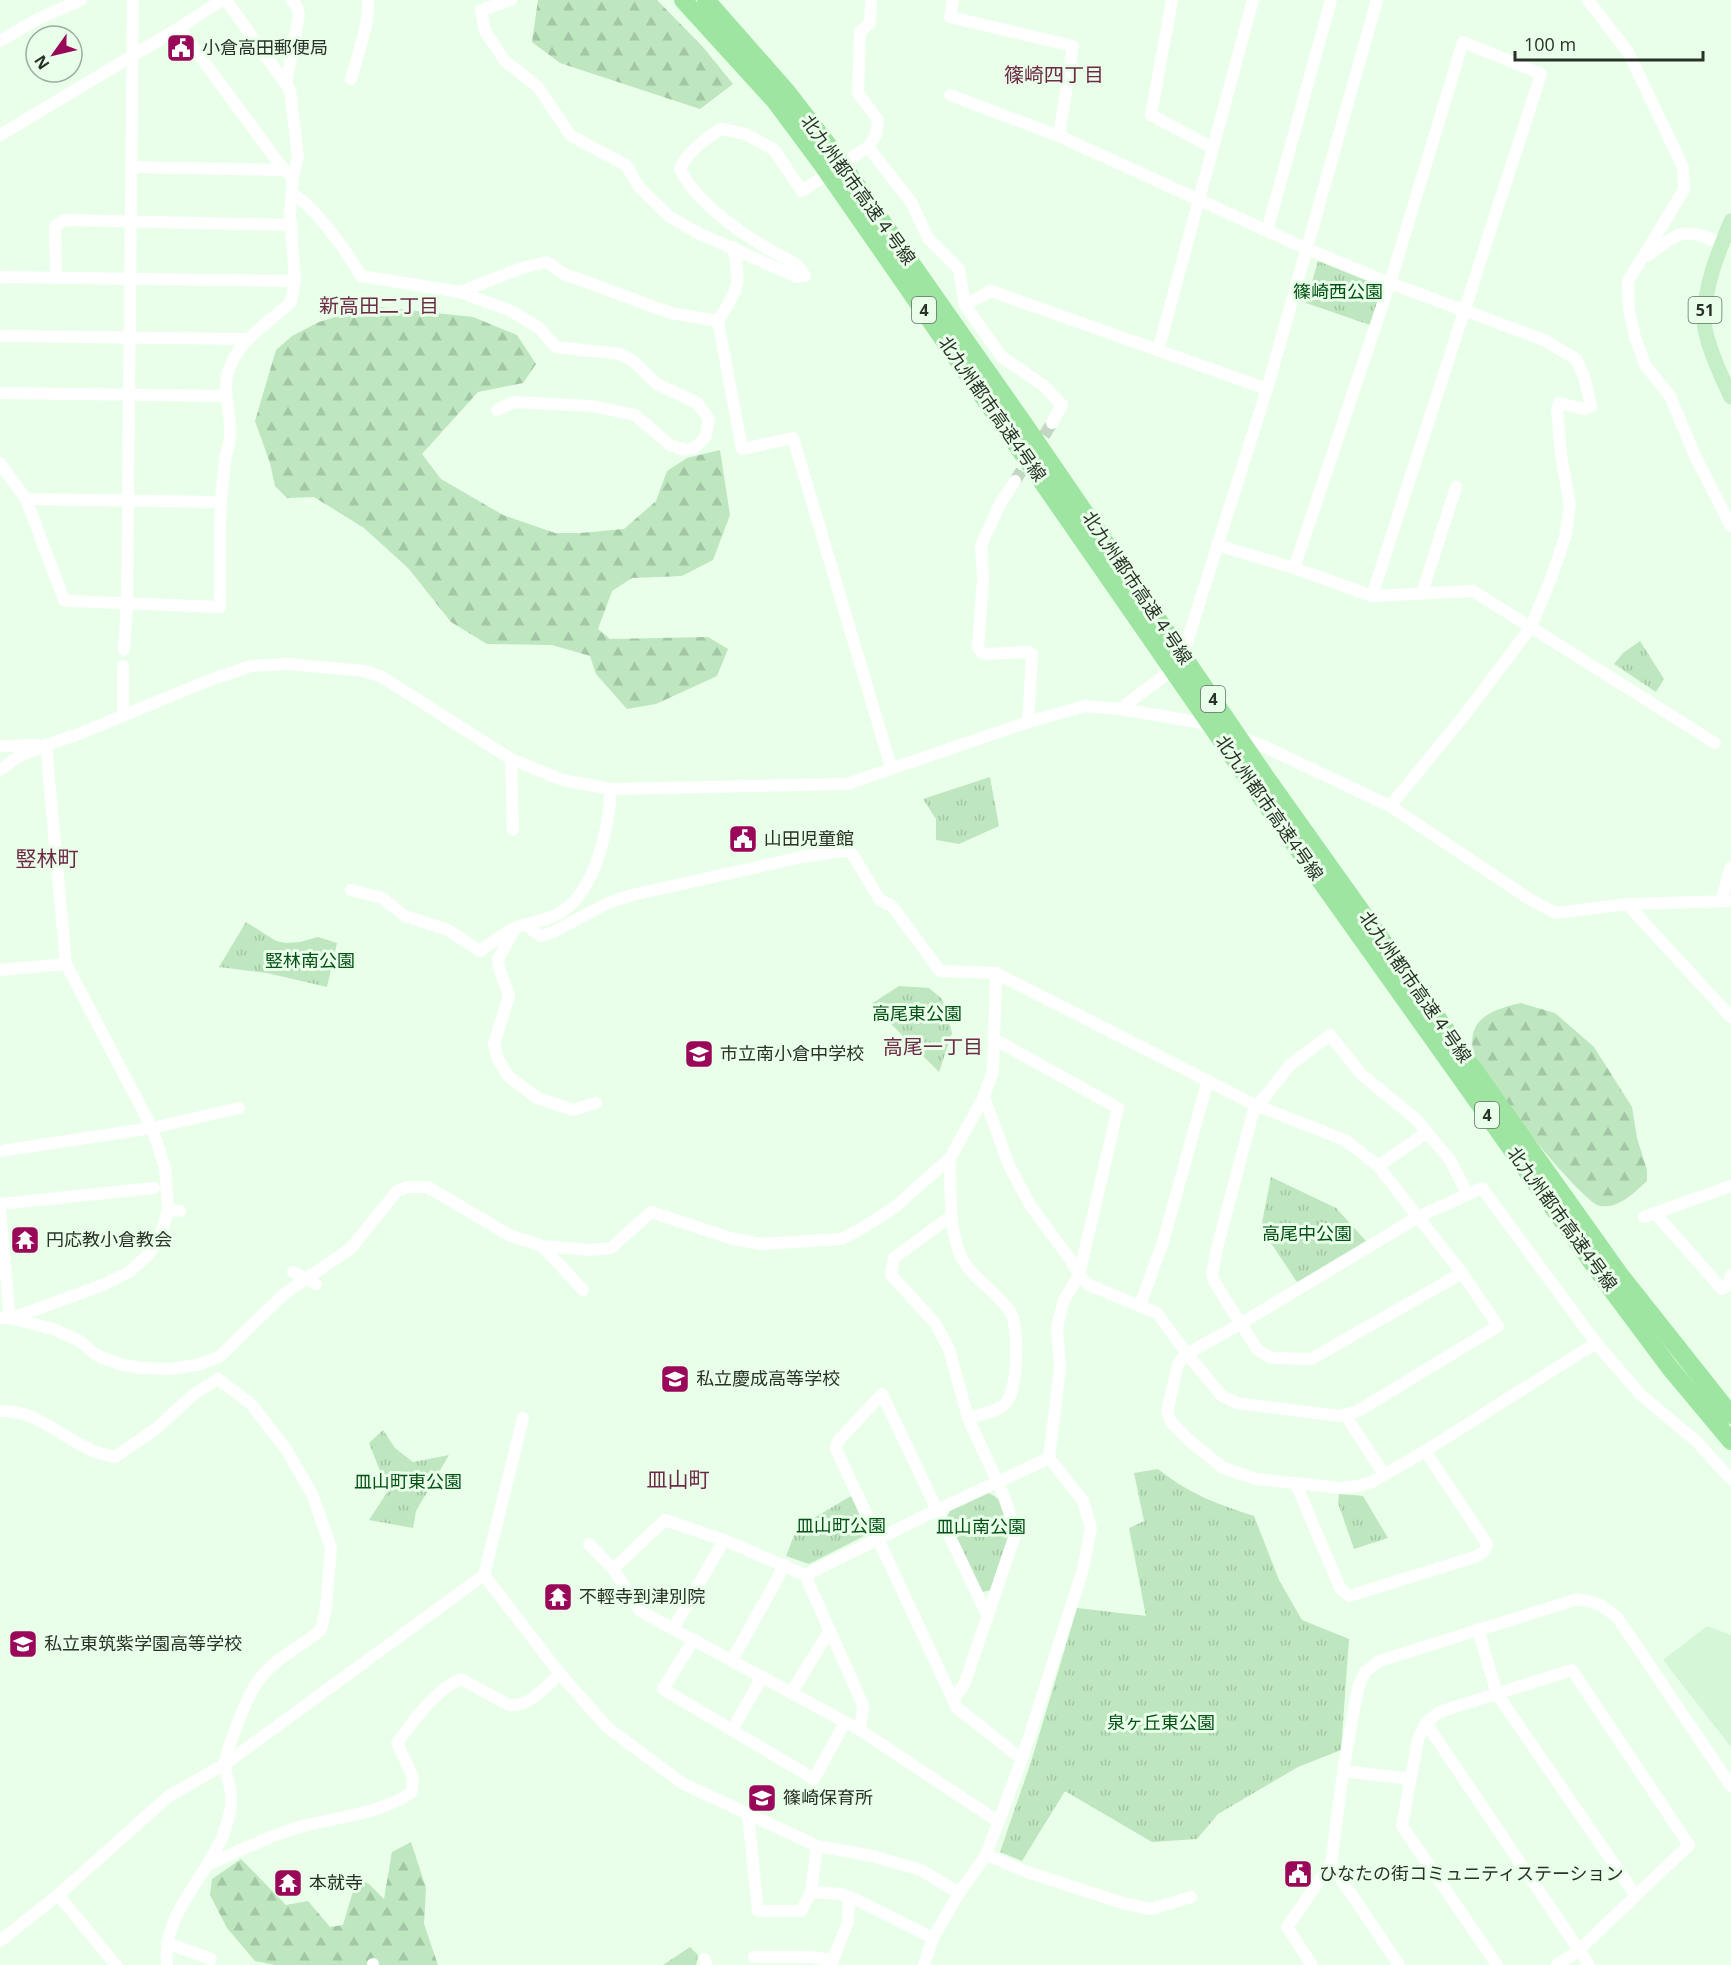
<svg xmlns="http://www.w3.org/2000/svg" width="1731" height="1965" viewBox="0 0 1731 1965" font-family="'Open Sans','Noto Sans JP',sans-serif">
<defs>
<pattern id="forest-firs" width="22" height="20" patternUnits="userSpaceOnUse" patternTransform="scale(1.5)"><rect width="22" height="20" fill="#bee6bf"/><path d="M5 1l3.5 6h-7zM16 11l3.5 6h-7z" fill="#a3c6a4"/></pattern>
<pattern id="park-tufts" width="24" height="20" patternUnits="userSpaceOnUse" patternTransform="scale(1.5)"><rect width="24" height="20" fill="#bee6bf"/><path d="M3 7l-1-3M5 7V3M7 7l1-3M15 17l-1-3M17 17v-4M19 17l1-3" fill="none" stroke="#a3c6a4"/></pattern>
</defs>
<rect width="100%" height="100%" fill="#e9ffe9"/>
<path fill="#d6f7d7" d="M1707 1626 1731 1635V1747L1663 1660Z"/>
<g fill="url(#forest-firs)">
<path d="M538 0H657L703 47 733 84 700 109 560 63 532 42Z"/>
<path d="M370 306 473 317 517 335 536 364 523 383 478 392 422 454 441 479 503 515 555 533H580L624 529 656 501 667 471 687 458 720 450 730 515 713 560 682 576 632 578 612 591 598 629 610 639 708 637 728 649 717 676 656 704 627 709 596 674 590 656 552 645 487 644 451 622 409 569 364 528 314 497 287 498 275 486 270 463 255 421 276 350 292 336 319 322Z"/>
<path d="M1521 1003 1555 1013 1594 1047 1632 1107 1637 1138 1647 1170V1181C1635 1192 1619 1209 1600 1206 1581 1203 1477 1071 1473 1051 1467 1017 1495 1009 1521 1003Z"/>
<path d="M411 1842 426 1888 424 1924 438 1965H275L255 1961 227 1928 210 1895 212 1879 241 1859 286 1905 308 1901 330 1927 343 1925 357 1878 369 1884 384 1899 392 1852Z"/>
<path d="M690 1947 698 1955 696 1965H663Z"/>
</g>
<g fill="url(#park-tufts)">
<path d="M1318 261 1382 287 1370 325 1306 303Z"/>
<path d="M1640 641 1664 679 1656 692 1614 664 1623 653Z"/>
<path d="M990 777 999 826 959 844 936 840V819L923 799Z"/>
<path d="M246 922 276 941 286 943 300 942 318 937 337 943 327 987 267 973 219 967Z"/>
<path d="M899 986 929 988 942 999 952 1033 939 1072 871 1004Z"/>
<path d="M1271 1177 1336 1208 1366 1241 1297 1282 1261 1228Z"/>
<path d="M383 1430 395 1448 413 1462 449 1455 416 1511 413 1528 369 1520 388 1491 369 1443Z"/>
<path d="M1158 1469C1189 1494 1217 1504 1254 1516L1279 1580 1302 1620 1349 1639 1341 1750 1298 1767 1218 1814 1197 1839 1152 1842 1065 1791 1022 1861 1000 1852 1031 1762 1077 1608 1146 1616 1129 1528 1144 1521 1134 1473Z"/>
<path d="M989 1493C1027 1512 1000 1561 991 1590L982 1592 946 1519 950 1511Z"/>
<path d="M1339 1494 1363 1496 1388 1538 1354 1549 1338 1503Z"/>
<path d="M851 1496 866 1529 864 1536 809 1564 786 1556 797 1528Z"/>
</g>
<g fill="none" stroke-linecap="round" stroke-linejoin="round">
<path stroke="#c2d6c2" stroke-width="12" stroke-dasharray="12 6" stroke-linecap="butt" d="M1015 481 1052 423"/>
<g stroke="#fff" stroke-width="12">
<path d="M511 0 481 10 485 31 505 61 538 87 571 136 626 165 639 187 670 217 700 234 797 277 805 276C798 260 779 257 765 247 735 229 695 201 680 169 686 153 707 137 721 129L746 134 774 150 802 191 868 147 876 135 878 120 858 93 860 32 870 23 871 0"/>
<path d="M953 0 950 17 1073 46 1059 136"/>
<path d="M1172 0 1151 115 1211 147"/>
<path d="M1588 0 1628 52 1683 167 1684 190 1628 281 1629 310 1635 337 1645 365 1670 396 1695 456 1731 526"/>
<path d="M179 28 284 170 293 178"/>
<path d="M0 41 38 19 81 0"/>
<path d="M351 79C358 54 369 26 368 0"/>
<path d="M286 83 299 15 297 7 292 0"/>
<path d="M950 95 1059 136 1307 249 1390 283 1544 340 1576 359 1584 376 1591 406 1584 409 1559 403 1557 409 1561 455 1570 505 1565 538 1550 581 1531 627 1463 717 1390 806"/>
<path d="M0 135 179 28 222 0"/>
<path d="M868 147 911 202 928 238 959 269 965 305 1002 357 1043 385 1062 405 1052 423"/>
<path d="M131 167 284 170"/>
<path d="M292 193C316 208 346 250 361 276L460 292 511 311 539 328 556 347 620 354 633 361 657 384 697 403 709 419 706 436 701 442 694 448 685 450 670 445 635 415 592 406 514 402 497 410"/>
<path d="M1267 231 1331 0"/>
<path d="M733 247C742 287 738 287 718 321L742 449 793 438 891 767"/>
<path d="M1647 256C1679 233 1683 225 1721 244"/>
<path d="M0 277 295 281"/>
<path d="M56 278 55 226 65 220 292 225"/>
<path d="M460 292 522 268 547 262 564 274 671 313 718 321"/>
<path d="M965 305 991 291 1267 389"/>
<path d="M0 336 249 339"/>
<path d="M1158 351 1253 0"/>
<path d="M0 393 226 396"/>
<path d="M0 463 26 499 64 600 69 601 220 607C221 572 219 536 221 501 222 486 224 470 226 455 227 449 230 443 230 437 232 415 221 390 229 369 240 338 269 323 291 302L295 281 290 214 293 178 298 156 290 90 226 0"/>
<path d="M1015 481 1001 502 981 545 983 579 978 647 981 652 986 654 1029 652 1032 654 1028 722"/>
<path d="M26 499 221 502"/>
<path d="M1217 545 1294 568 1372 596 1473 591 1715 743"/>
<path d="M1294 568 1390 283 1463 42 1541 74 1372 596"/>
<path d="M1422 593 1456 487"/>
<path d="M124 650 127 604 133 0"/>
<path d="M1120 709 1180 664 1267 389 1377 0"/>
<path d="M123 715V666"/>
<path d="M1237 736 1261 745 1390 806 1531 900 1556 913 1627 904 1731 901"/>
<path d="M0 746 38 745"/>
<path d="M511 759 513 830"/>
<path d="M0 770 18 757 46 745 76 735 210 680 251 666 288 664 364 671 382 677 511 759 562 780 611 789 847 784 1028 722 1085 706 1120 709 1197 722 1212 727"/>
<path d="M351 890 382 898 405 916 448 930 480 951C491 943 503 934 515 928 530 921 550 921 563 911 596 889 609 826 611 789"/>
<path d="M1721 901 1731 867"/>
<path d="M1627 904 1731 1017"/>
<path d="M525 925 541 936 553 932 608 903 632 895 802 857 843 851 851 852 880 900 892 906 940 971 996 973 1255 1105 1345 1140 1378 1166 1462 1273 1498 1326 1358 1411 1339 1416 1237 1403 1222 1396 1187 1354 1157 1313 1089 1285 1079 1275 1070 1259 1030 1205 1009 1165 984 1097"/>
<path d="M514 930 498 959 499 968 509 996 494 1044 498 1059 508 1076 537 1098 573 1110 596 1103"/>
<path d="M0 970 66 964"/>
<path d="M0 1151 152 1128 239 1108"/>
<path d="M950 1158C951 1189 948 1224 960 1254 970 1278 998 1292 1011 1313 1019 1329 1018 1389 1006 1403 999 1412 979 1414 968 1418"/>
<path d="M1378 1166 1426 1133"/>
<path d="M0 1204 154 1188"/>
<path d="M168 1210 180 1211"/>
<path d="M0 1211 10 1318"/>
<path d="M1655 1213 1722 1289 1728 1286 1731 1275"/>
<path d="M951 1216 894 1258 891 1275 935 1323 949 1349 968 1418 1003 1494 1016 1532 964 1685 953 1700"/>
<path d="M1644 1217 1731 1186"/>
<path d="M542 1246 583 1290"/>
<path d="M293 1272 316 1284"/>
<path d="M1462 1273 1311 1359 1271 1358 1257 1349 1223 1296 1214 1281 1212 1274 1217 1248 1255 1105 1264 1098 1290 1065 1330 1035 1362 1075 1416 1119 1450 1160 1468 1195"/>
<path d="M1140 1305 1163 1242 1208 1080"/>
<path d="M0 1318H10L53 1329 78 1340 98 1356 123 1365 142 1368 170 1369 197 1365 219 1357 283 1295 351 1248 397 1191 407 1187H428L509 1235 542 1246 591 1250 611 1248 651 1212 730 1238 760 1244 841 1239 861 1229 895 1207 950 1158 984 1097 993 1070 996 973"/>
<path d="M12 1318 103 1285 129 1272 147 1256 160 1238 168 1210 165 1168 152 1128 66 964 46 745"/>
<path d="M1596 1343 1425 1451 1372 1482 1358 1486 1341 1488 1256 1479 1223 1468 1190 1441 1171 1422 1167 1412 1178 1364 1187 1354 1240 1324 1418 1217 1482 1188 1596 1343 1641 1395 1696 1441 1731 1479"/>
<path d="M0 1411C33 1409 59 1435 87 1448 96 1453 105 1455 115 1457L157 1428 194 1394 218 1379"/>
<path d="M1345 1415 1384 1474"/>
<path d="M1296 1484 1340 1588 1349 1596 1478 1556 1485 1550 1487 1544 1425 1451"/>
<path d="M589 1544 613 1569 640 1611 860 1730 999 1822"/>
<path d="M613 1569 665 1520 724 1540 805 1575 863 1705 860 1730"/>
<path d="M484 1575 560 1674 608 1728 682 1783 817 1846 872 1856 921 1870 959 1893"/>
<path d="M805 1575 937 1510 1049 1458"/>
<path d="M988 1617 882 1394 838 1441 836 1449 957 1708 1022 1759"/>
<path d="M673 1629 724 1540"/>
<path d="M1478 1629 1497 1694 1636 1896"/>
<path d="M694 1639 663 1689 814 1779 845 1722"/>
<path d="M732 1660 785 1565"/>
<path d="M791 1693 830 1630"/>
<path d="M1426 1723 1589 1965"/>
<path d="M732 1730 762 1677"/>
<path d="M1343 1771 1358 1688 1365 1672 1379 1661 1578 1599 1599 1604 1617 1617 1731 1786"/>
<path d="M748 1815 758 1911H801L811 1892 817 1846"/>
<path d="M986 1855 1030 1873 1126 1904 1151 1909 1191 1897"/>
<path d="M209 1864C238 1852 266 1837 296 1828 333 1817 380 1815 412 1792L413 1777 397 1743C414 1720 434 1691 461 1679L509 1705C530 1707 545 1687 560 1674"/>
<path d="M1331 1864 1399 1965"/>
<path d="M811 1892 842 1894 855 1899 933 1938"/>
<path d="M58 1895 116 1965"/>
<path d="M0 1941 58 1895 169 1796 225 1764 484 1575 523 1418"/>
<path d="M167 1943 211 1959"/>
<path d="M754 1957H809L833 1960 848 1922 849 1897"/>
<path d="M705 1959 706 1965"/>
<path d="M373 1964V1965"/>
<path d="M167 1965C161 1915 207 1877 224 1833 229 1818 233 1804 230 1789 229 1780 224 1770 225 1762 229 1743 244 1705 253 1689 269 1660 297 1650 321 1630L326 1607 331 1548 312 1494 286 1449 251 1404 218 1379"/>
<path d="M924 1965 933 1938 959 1893 986 1855 1022 1759 1083 1569 1091 1528 1083 1501 1049 1458 1060 1368 1057 1327 1064 1300 1079 1275 1118 1108 994 1039"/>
<path d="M1312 1965 1287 1927 1331 1864 1343 1771 1410 1779"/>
<path d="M1497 1965 1402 1826 1418 1739 1426 1723 1439 1712 1572 1670 1689 1845 1580 1949 1557 1965"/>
</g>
<path stroke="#c4efc7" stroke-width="15" d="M1731 221C1718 253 1705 284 1704 319 1704 340 1722 378 1731 397"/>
<g stroke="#9de5a1" stroke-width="18">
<path d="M683 0 775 101 824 167 1251 783 1606 1282 1670 1368 1731 1441"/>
<path d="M706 0 787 92 831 149 1024 424 1265 776 1620 1275 1731 1415"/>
</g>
</g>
<defs>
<g id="civic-square" transform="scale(1.5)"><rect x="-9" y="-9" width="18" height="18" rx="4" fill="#9a0959" stroke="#e9ffe9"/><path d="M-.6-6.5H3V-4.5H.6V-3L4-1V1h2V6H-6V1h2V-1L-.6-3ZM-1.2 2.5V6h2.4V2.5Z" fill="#fff"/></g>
<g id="school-square" transform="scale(1.5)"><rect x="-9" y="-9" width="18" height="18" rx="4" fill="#9a0959" stroke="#e9ffe9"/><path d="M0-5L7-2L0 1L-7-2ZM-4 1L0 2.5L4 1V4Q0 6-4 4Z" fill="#fff"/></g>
<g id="temple-square" transform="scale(1.5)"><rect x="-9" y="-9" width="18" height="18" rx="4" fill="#9a0959" stroke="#e9ffe9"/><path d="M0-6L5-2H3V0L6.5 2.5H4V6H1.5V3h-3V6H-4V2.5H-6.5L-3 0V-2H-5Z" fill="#fff"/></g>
</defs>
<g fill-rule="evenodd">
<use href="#civic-square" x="181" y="48"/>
<use href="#civic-square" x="743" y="839"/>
<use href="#school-square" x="699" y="1054"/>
<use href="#temple-square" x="25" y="1240"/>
<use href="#school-square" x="675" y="1379"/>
<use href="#temple-square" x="558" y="1597"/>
<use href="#school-square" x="23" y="1644"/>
<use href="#school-square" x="762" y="1798"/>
<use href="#civic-square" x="1298" y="1874"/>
<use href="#temple-square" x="288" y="1883"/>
</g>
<g text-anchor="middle" stroke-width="6" stroke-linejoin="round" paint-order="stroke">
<g fill="#e9ffe9" stroke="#627062" stroke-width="1.5">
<rect x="912" y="297" width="24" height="26" rx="4.5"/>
<rect x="1688.5" y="297" width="33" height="26" rx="4.5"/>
<rect x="1201" y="686" width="24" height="26" rx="4.5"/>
<rect x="1475" y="1102" width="24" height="26" rx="4.5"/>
</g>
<g font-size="16" font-weight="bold" fill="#283228">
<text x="924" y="316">4</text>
<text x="1705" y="316">51</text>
<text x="1213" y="705">4</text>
<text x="1487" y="1121">4</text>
</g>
<g font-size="18" fill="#283228" stroke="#e9ffe9" text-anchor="start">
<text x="202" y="54">小倉高田郵便局</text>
<text x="764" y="845">山田児童館</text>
<text x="720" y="1060">市立南小倉中学校</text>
<text x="46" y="1246">円応教小倉教会</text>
<text x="696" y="1385">私立慶成高等学校</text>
<text x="579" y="1603">不輕寺到津別院</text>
<text x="44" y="1650">私立東筑紫学園高等学校</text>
<text x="783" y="1804">篠崎保育所</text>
<text x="1319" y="1880">ひなたの街コミュニティステーション</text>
<text x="309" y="1889">本就寺</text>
</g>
<g font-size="18" fill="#283228" stroke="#e9ffe9">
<text transform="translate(858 190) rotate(54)" y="6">北九州都市高速４号線</text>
<text transform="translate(992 409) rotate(55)" y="6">北九州都市高速4号線</text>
<text transform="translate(1137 588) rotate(56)" y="6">北九州都市高速４号線</text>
<text transform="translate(1269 808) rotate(55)" y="6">北九州都市高速4号線</text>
<text transform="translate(1415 987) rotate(55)" y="6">北九州都市高速４号線</text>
<text transform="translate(1562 1219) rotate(54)" y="6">北九州都市高速4号線</text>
</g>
<g font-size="18" fill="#035115" stroke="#e9ffe9">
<text x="1338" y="298">篠崎西公園</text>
<text x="310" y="967">竪林南公園</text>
<text x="917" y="1020">高尾東公園</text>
<text x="1307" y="1240">高尾中公園</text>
<text x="408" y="1488">皿山町東公園</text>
<text x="841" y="1532">皿山町公園</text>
<text x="981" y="1533">皿山南公園</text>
<text x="1161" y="1729">泉ヶ丘東公園</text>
</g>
<g font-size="20" fill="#6c2a46" stroke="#e9ffe9">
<text x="1054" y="82">篠崎四丁目</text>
<text x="379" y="313">新高田二丁目</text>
<text x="933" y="1054">高尾一丁目</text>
</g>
<g font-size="21" fill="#6c2a46" stroke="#e9ffe9">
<text x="47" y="866">竪林町</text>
<text x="678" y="1487">皿山町</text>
</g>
</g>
<g transform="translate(54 54) rotate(236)"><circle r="28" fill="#e9ffe9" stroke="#9cad9c" stroke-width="1.5"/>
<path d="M0-4.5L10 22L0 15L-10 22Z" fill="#9a0959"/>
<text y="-9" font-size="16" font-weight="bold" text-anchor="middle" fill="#283228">N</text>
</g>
<path d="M1515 51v9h188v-9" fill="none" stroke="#283228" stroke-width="3"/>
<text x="1524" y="51" font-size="18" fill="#283228" stroke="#e9ffe9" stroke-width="4.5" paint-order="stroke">100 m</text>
</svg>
